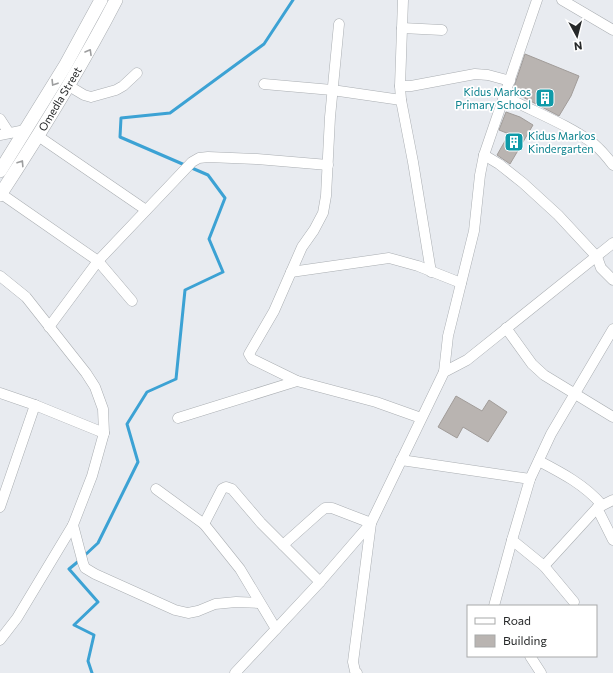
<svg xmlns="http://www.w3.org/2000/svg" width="613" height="673" viewBox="0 0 613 673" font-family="Commissioner,sans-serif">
<rect width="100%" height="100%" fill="#e8ebf0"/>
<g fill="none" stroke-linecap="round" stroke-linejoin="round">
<g stroke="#3ca2d4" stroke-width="3">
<path d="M84 556 98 543 138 462 127 424 147 392 176 379 185 290 223 272 209 239 225 198 208 175 120 137 121 118 170 113 264 44 293 0"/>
<path d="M80 560 69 569 98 602 74 625 94 635 88 661 92 673"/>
</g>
</g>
<g fill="#b9b4b1" stroke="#a19c99">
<path d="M525 54 579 76 571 96 559 116 519 95V96L512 93Z"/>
<path d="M506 112 520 117 533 125 510 164 497 155 509 134 499 130Z"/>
<path d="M456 396 482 411 489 400 507 412 488 442 463 427 457 438 438 427Z"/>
</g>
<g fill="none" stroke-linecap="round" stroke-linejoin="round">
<g stroke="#aaaeb2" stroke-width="11">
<g id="minor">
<path d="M403 0 400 86 401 100 413 162 431 272"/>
<path d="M562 0 613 30"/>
<path d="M402 28 442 30"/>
<path d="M264 84 332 90 401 100"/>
<path d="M69 86 84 95 91 97 116 90 123 86 137 73"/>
<path d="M400 86H411L475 74 488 75 510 81"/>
<path d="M504 96C534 112 567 124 594 144 601 150 607 157 613 165"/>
<path d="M0 119 9 133"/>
<path d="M0 135 25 130"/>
<path d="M38 136 146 210"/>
<path d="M484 155 499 164 523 183 558 215 597 257 601 268 613 280"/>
<path d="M0 193 98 261 132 301"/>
<path d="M291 272 389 258 418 266 461 283"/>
<path d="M0 276 26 297 86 373 95 387 103 409 104 433 92 476 73 525 17 618 0 640"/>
<path d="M49 327 98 261 192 162 199 158 208 157 257 159 328 165"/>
<path d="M506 328 532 364 544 375 613 417"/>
<path d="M444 372 448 336 474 231 480 175 484 155 537 0"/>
<path d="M297 381 252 359 249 354 274 311 302 247 314 230 323 213 326 196 330 117 339 24"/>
<path d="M0 393 35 405"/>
<path d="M178 418 297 381 376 402 421 418"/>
<path d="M401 460 530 479"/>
<path d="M539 461C562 473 585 485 602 505"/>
<path d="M156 489 204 524 240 569 276 629"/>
<path d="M0 507 35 405 104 433"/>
<path d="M597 508 613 540"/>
<path d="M204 524 222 489 226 487 232 489 261 523 320 582"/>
<path d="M73 525 83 563 85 568 95 574 175 610 188 613 198 611 215 604 236 602 259 603"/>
<path d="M283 545 320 512 325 508H332L371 523 353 662 355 671 357 673"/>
<path d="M544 566 597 508 613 500"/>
<path d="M574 602 544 566 512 540 530 479 551 434 613 329"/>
<path d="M494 606 512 540"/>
<path d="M530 656 541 673"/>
<path d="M235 673 320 582 371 523 444 372 467 360 613 243"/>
</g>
</g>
<g stroke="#aaaeb2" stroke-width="14">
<g id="major">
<path d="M0 171 65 66 101 0"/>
<path d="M0 195C41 132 81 68 116 0"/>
</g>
</g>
<use href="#minor" stroke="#fff" stroke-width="10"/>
<use href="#major" stroke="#fff" stroke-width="13"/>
</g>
<defs><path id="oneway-chevron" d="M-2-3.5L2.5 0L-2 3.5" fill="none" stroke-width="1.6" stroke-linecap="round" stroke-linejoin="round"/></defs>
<g stroke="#9d9e9f">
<use href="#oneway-chevron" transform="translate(89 52) rotate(-60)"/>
<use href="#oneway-chevron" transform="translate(54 83) rotate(122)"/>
<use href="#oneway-chevron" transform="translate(21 163) rotate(-57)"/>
</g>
<defs>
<g id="building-square" transform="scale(1)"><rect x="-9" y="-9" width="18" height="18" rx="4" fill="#0f9aa8" stroke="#fff"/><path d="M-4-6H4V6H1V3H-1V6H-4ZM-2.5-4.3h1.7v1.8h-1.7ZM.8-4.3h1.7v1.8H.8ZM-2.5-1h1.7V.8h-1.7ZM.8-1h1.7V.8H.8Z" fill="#fff"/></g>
</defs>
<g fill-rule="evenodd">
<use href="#building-square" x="545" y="98"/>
<use href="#building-square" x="514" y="142"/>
</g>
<g text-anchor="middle" stroke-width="3.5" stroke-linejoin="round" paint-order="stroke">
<g font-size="11" fill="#0d838f" stroke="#fff" text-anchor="end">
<text x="531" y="96">Kidus Markos<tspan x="531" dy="13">Primary School</tspan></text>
<text x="528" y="140" text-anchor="start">Kidus Markos<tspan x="528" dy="13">Kindergarten</tspan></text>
</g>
<g font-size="11" fill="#262829" stroke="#fff">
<text transform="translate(60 99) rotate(-59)" y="4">Omedla Street</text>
</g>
</g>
<rect x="467" y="605" width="130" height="52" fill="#ffffff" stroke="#a8a9a9"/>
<rect x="475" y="618" width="20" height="6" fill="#ffffff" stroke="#a8a9a9"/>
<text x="503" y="625" font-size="12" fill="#262829">Road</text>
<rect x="475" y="635" width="20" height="12" fill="#b9b4b1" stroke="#a8a9a9"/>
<text x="503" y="645" font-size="12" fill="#262829">Building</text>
<g transform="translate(577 36) rotate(173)" stroke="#ffffff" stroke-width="3" paint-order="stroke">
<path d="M0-3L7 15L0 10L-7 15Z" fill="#262829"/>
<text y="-6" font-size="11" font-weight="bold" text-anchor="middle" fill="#262829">N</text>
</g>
</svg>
